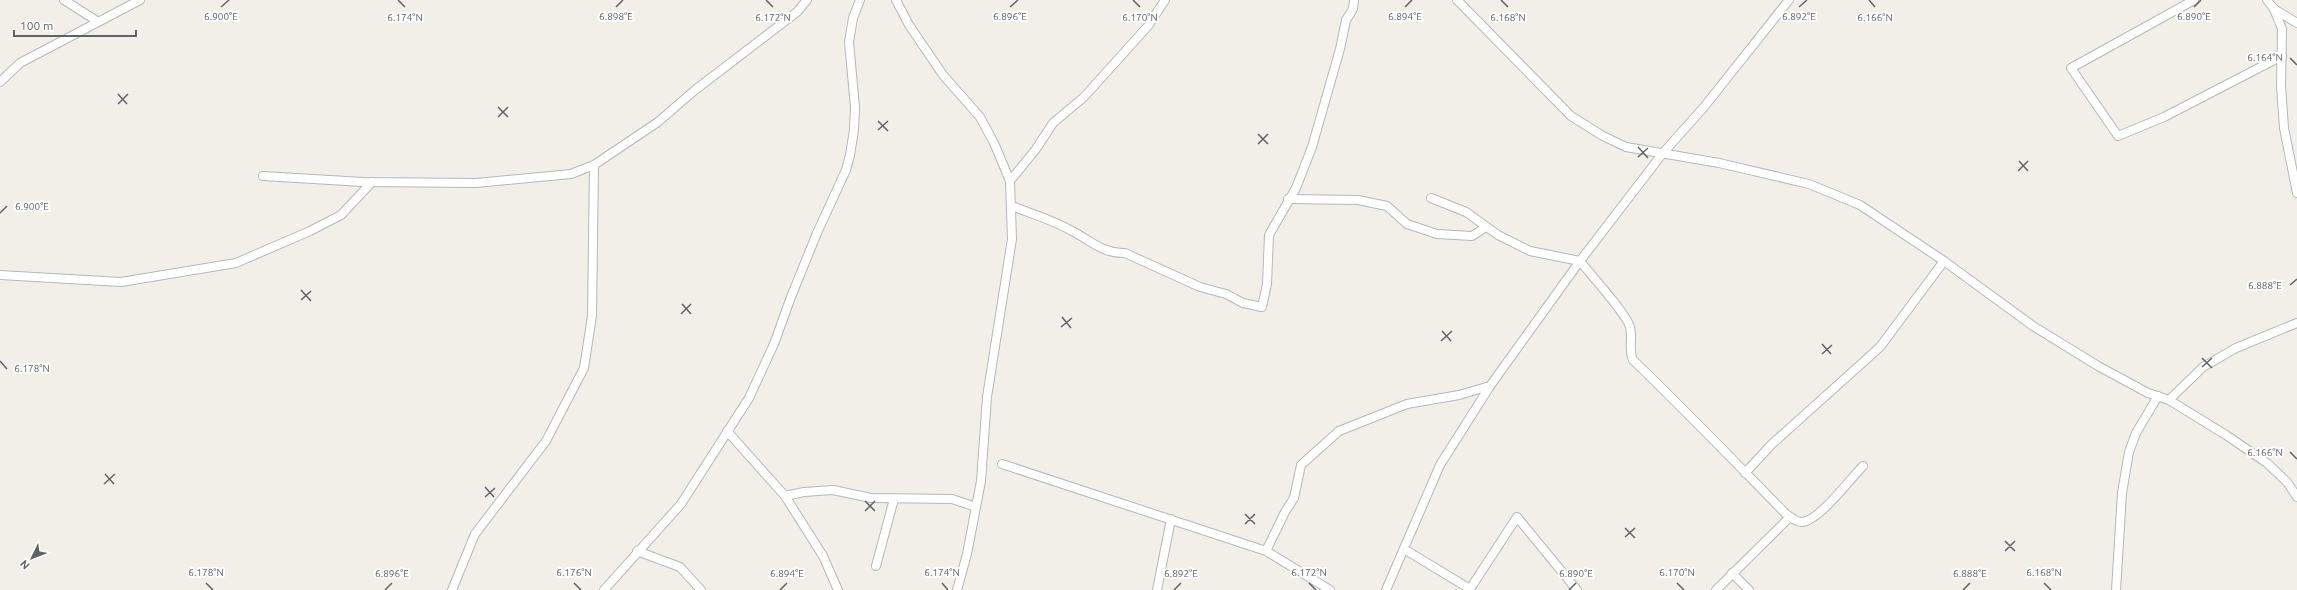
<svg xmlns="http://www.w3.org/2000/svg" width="2297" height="590" viewBox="0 0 2297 590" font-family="Ubuntu,sans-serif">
<rect width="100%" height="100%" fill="#f1efe8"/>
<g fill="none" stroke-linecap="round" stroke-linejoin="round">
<g stroke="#b5b8bc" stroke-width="10">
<g id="minor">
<path d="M64 0 97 21"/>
<path d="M896 0 909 25 943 75 980 117 994 143 1010 181 1012 239 987 397 981 481 967 554 957 590"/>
<path d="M1457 0 1571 116 1603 136 1626 147 1719 163 1809 184 1860 205 1944 261 2033 326 2098 366 2148 393 2169 400 2226 435 2267 463 2287 482 2297 497"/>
<path d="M2194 0 2071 68 2118 136 2164 117 2282 56"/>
<path d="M2267 0 2274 9 2282 29 2281 86 2284 128 2297 193"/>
<path d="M2274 9 2297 23"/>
<path d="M0 82 20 63 140 0"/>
<path d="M263 176 363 182 476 183 571 174 594 165 658 122 695 90 797 12 807 0"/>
<path d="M1010 181 1036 149 1053 123 1084 97 1148 26 1165 0"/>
<path d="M1431 198 1466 212 1498 235 1530 251 1580 261C1590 274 1626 313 1630 327 1633 339 1628 349 1633 360 1685 410 1735 462 1786 514 1791 517 1795 522 1802 522 1819 521 1850 479 1863 466"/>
<path d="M1288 199 1358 200 1387 206 1407 224 1437 234 1472 236 1486 227"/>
<path d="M1012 206C1032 214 1053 220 1072 231 1090 240 1103 254 1125 253L1200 287 1226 294 1243 303 1262 307 1267 284 1269 235 1296 188 1312 147 1340 49 1346 20 1353 9 1354 0"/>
<path d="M0 275 121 282 236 263 310 231 341 215 372 182"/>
<path d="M2169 400 2203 367 2236 348 2297 323"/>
<path d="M727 431 785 496 804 492 833 490 871 498 952 499 976 507"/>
<path d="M1002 464 1266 551 1330 590"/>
<path d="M1745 473 1772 444 1880 347 1944 261"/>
<path d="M785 496 823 556 838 590"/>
<path d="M1404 549 1470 589 1517 517 1577 590"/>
<path d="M637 551 680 567 701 590"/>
<path d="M1266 551 1285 512 1294 498 1301 465 1339 431 1407 404 1459 395 1490 386"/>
<path d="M876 566 894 499"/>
<path d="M1732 573 1749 590"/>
<path d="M452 590 475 534 546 441 584 368 592 316 594 165"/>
<path d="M604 590 681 504 749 398 774 344 791 297 817 233 846 170 850 155 854 130 855 107 849 42 853 18 860 0"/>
<path d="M1157 590 1171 519"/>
<path d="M1386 590 1440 465 1490 386 1580 261 1663 153 1704 107 1789 0"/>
<path d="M1716 590 1790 517"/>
<path d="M2116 590 2122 493 2129 452 2136 433 2158 396"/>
</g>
</g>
<use href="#minor" stroke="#fff" stroke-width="8"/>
</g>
<path fill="none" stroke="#5f6368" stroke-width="1.5" d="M398 0 405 7M766 0 773 7M1133 0 1140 7M1501 0 1508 7M1869 0 1875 7M221 7 229 0M616 7 623 0M1010 7 1018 0M1405 7 1412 0M1799 7 1807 0M2194 7 2201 0M2290 58 2297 65M118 94 127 104M118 104 128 94M498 107 508 117M498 117 508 107M878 121 888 131M878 130 888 121M1258 134 1268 144M1258 144 1268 134M1638 147 1648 158M1638 157 1648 148M2019 161 2028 171M2018 171 2028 161M0 213 7 206M2290 285 2297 279M301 290 311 301M301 300 311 291M682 304 691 314M681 314 691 304M1062 317 1071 328M1061 327 1072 318M1442 331 1451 341M1441 341 1452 331M1822 344 1831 354M1822 354 1832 345M2202 358 2212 368M0 361 7 369M2202 367 2212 358M2290 452 2297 459M105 474 114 484M104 484 115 474M485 487 494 497M485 497 495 488M865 501 875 511M865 511 875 501M1245 514 1255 524M1245 524 1255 514M1625 528 1635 538M1625 537 1635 528M2005 541 2015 551M2005 551 2015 541M206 583 213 590M574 583 581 590M942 583 948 590M1309 583 1316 590M1677 583 1684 590M2044 583 2051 590M385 590 392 583M780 590 787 583M1174 590 1181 583M1569 590 1576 583M1963 590 1970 583"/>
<g font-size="10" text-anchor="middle" fill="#5f6368" stroke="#fff" stroke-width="4" stroke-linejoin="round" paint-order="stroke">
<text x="221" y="20">6.900°E</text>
<text x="616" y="20">6.898°E</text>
<text x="1010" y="20">6.896°E</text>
<text x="1405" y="20">6.894°E</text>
<text x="1799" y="20">6.892°E</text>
<text x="2194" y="20">6.890°E</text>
<text x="405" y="21">6.174°N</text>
<text x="773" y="21">6.172°N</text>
<text x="1140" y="21">6.170°N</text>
<text x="1508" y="21">6.168°N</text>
<text x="1875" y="21">6.166°N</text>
<text x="2265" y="61">6.164°N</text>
<text x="32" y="210">6.900°E</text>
<text x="2265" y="289">6.888°E</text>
<text x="32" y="372">6.178°N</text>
<text x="2265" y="456">6.166°N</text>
<text x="206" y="576">6.178°N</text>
<text x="574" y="576">6.176°N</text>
<text x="942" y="576">6.174°N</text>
<text x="1309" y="576">6.172°N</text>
<text x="1677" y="576">6.170°N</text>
<text x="2044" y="576">6.168°N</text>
<text x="392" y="577">6.896°E</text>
<text x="787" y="577">6.894°E</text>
<text x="1181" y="577">6.892°E</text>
<text x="1576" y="577">6.890°E</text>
<text x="1970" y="577">6.888°E</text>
</g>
<g transform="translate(32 558) rotate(227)" stroke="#ffffff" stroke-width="3" paint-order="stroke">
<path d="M0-3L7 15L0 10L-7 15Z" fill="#5f6368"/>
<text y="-6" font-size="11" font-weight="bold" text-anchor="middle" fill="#5f6368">N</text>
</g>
<path d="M14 30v6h122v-6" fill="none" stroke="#5f6368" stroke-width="2"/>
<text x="20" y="30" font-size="12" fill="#5f6368" stroke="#ffffff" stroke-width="3" paint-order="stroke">100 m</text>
</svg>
